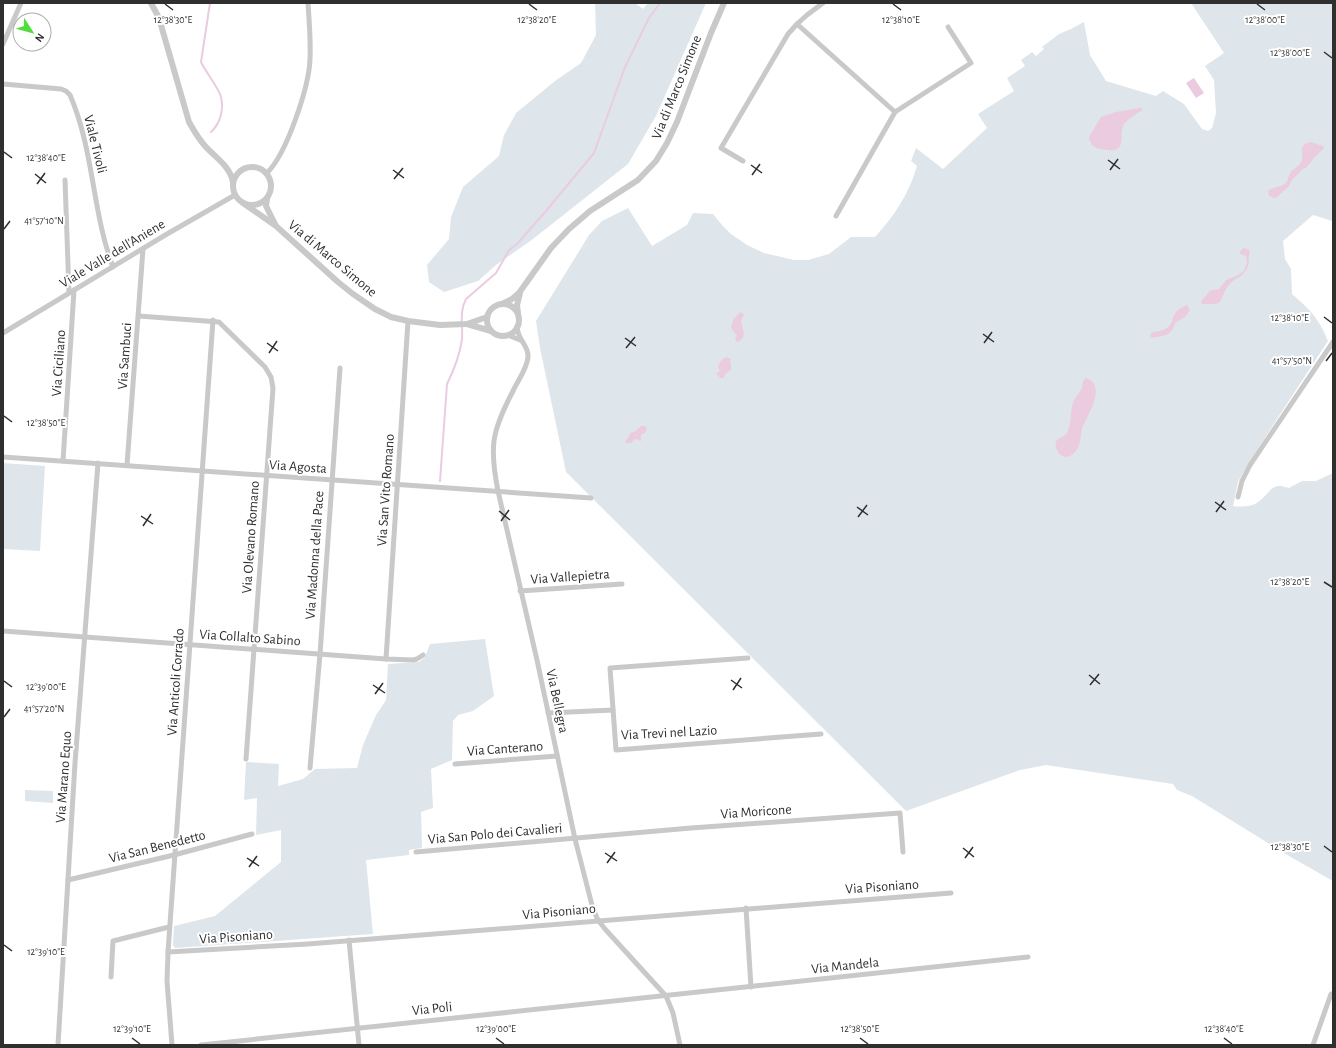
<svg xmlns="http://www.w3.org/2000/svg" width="1336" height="1048" viewBox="0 0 1336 1048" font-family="'Alegreya Sans',sans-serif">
<rect width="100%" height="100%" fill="#fff"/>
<g fill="#dee6ec">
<path d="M595 3H635L643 9 648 3H706L656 116 628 164 533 239 496 265 478 281 444 292 429 282 427 265 449 239 451 217 463 187 499 156 504 135 516 113 555 81 581 63 596 35Z"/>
<path d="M1191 3H1333V221H1332L1313 215 1283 241 1285 259 1291 269 1292 294C1310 310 1319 318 1328 341L1249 462 1238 482 1233 506C1241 507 1252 507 1258 502 1271 493 1270 481 1289 488L1302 481H1316L1333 473V881L1289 856 1192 796 1177 790 1173 784 1046 765 1020 770 906 811 566 472 540 348 536 321 589 235 602 221 628 208 652 246 687 225 693 213 713 214 722 225 731 234 747 245 764 253 794 260H808L829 254 851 237H875C894 216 909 194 917 166L911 161 916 148 943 169 987 128 978 114 1014 91 1007 78 1025 66 1021 60 1032 52 1036 56 1044 49 1042 47 1059 34 1071 29 1084 22 1090 55 1106 81 1156 96 1163 91 1184 104 1202 129 1208 131 1212 128 1216 113 1214 80 1205 66 1224 53Z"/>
<path d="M3 463 45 466 40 551 3 549Z"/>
<path d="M485 639 494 696 473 711 458 715 453 721 452 760 431 769 433 808 421 812 422 848 409 850V855L366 860 373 934 175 948 173 945 174 926 215 916 281 862V830L256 835 257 798 244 800 246 762 279 764 278 786 303 779 315 769 357 768 363 745 376 715 386 700 388 664 419 662 425 657 430 644Z"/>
<path d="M25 790 53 791V803L25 801Z"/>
</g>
<g fill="#ebcbe0">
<path d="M1194 78 1204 93 1196 98 1186 83Z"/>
<path d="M1139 108H1142V111C1138 112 1138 113 1135 115 1130 119 1125 121 1123 126 1119 137 1127 153 1107 150 1103 149 1099 150 1095 147 1091 145 1089 141 1089 137L1101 117 1116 112Z"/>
<path d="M1311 142 1323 146 1324 148 1315 157 1306 168H1304L1292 180 1289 186 1276 198H1274L1269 196 1268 191C1274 186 1281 188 1287 182 1291 166 1295 172 1301 162 1304 157 1300 151 1303 146 1305 143 1308 143 1311 142Z"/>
<path d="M1243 248 1248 249 1250 252C1247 258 1251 262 1246 270 1242 278 1234 278 1229 285 1224 290 1224 296 1220 302L1216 304H1202L1201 301 1211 290 1219 289 1226 280 1238 275 1244 271 1247 262 1246 256 1240 254V252Z"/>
<path d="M1187 305 1190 310 1185 317 1175 323C1173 336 1162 336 1150 338L1151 333C1156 331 1163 331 1167 328 1176 321 1169 312 1187 305Z"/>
<path d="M740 312 744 314 741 321C742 330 748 336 738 342L736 341 735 338 737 336 731 328 733 320Z"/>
<path d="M726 357 731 359 730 363 731 365V370L726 373 724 378H720L716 373 720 371 718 367C719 363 721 360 726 357Z"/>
<path d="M1086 378C1107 385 1089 413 1083 426 1079 435 1083 446 1073 454 1071 456 1068 457 1065 457 1059 456 1054 448 1056 442 1058 437 1065 437 1067 433 1072 424 1070 408 1074 400 1079 391 1082 393 1083 381Z"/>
<path d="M641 426H645L647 428 645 433 641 435V441L635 439 631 443H626L625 442 629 436 630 433 634 432Z"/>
</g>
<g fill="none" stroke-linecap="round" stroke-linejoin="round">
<g stroke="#ebcbe0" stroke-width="2">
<path d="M210 3 201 62C206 73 219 88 221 97 224 110 220 124 211 132"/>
<path d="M440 481 447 384C454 370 460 354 462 339 463 325 459 312 466 299L496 273 509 250 517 244 546 211 594 153 625 67 649 18 660 3"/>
</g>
<g stroke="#c9c9c9" stroke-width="5">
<path d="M823 3 807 15 797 24 895 112 971 63 948 27"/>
<path d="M3 44 21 3"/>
<path d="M3 84 61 89 66 91 70 95C94 150 92 212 113 267"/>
<path d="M743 161 721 148 788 34 797 24"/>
<path d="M267 173C287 153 309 87 310 59 311 40 309 21 308 3"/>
<path d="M65 180 69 293"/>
<path d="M836 216 895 112"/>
<path d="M139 316 219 322 265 367 271 377 273 388 246 759"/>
<path d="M517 326C517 340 529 345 528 357 527 369 518 380 513 391 492 431 489 446 498 491L537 660 575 839 593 909 598 920 605 929 666 996 673 1013 680 1045"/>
<path d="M3 333 167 234 235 195"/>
<path d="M508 335 520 340"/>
<path d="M3 457 591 498"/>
<path d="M63 461 74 290"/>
<path d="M127 465 143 249"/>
<path d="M1238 497 1242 481 1250 465 1333 342"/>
<path d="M520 591 622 584"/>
<path d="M3 631 386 659 413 660 417 659 423 655"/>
<path d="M748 658 610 668 616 750 821 734"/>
<path d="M386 659 408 321"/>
<path d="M548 713 613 710"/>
<path d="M455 764 557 756"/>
<path d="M310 768 320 654 340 368"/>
<path d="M416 852 691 828 900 813 903 852"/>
<path d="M68 880 174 855 252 834"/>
<path d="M746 908 751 987"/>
<path d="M349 940 359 1045"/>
<path d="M168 952 308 944 951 893"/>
<path d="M111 977 113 941 169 927"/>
<path d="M58 1045 75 763 98 463"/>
<path d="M172 1045 167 981 168 952 213 320"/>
<path d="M201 1045 1028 957"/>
<path d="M1313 1045 1331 994H1333"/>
</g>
<g stroke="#c9c9c9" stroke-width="6">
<path d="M151 3 159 18 163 32 189 122C194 131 198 138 205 146 215 157 230 166 233 182"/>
<circle cx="252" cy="186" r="19"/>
<path d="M267 199 266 206 275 224"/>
<path d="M243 203 276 226 338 282 353 294 375 309 391 317 408 321 440 325 467 324 487 317"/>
<path d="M502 304 512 299 519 293 551 248 569 229 590 211 638 180 656 161 667 143 677 122 711 33 724 3"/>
<circle cx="503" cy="320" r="16"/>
<path d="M518 313 517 305 520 293"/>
<path d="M467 324 491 331"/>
</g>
</g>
<path fill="none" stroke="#2f2f2f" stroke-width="1.5" d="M165 4 173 10M529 4 537 10M893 4 901 10M1257 4 1265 10M1324 52 1332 58M4 152 12 158M1108 160 1120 169M751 165 762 173M393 170 404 178M1110 170 1118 159M35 174 46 183M752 175 760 164M394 179 403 168M37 184 45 173M4 229 10 221M1324 317 1332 323M983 334 994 342M625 338 636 346M267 343 278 351M984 343 992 332M626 348 635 337M269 353 277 341M1326 361 1332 353M4 416 12 422M1215 502 1226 510M857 507 868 515M499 511 510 520M1216 512 1224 501M141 516 153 524M858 517 867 505M501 521 509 510M143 526 151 514M1324 582 1332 587M1089 675 1100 684M731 680 742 688M4 681 12 687M373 685 385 693M1090 685 1099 674M733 690 741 678M375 694 383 683M4 717 10 709M1324 846 1332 852M963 848 974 857M605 853 617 861M247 858 259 866M965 858 973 847M607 863 615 852M249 867 257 856M4 945 12 951M132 1038 140 1044M496 1038 504 1044M860 1038 868 1044M1224 1038 1232 1044"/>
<g text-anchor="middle" stroke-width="4" stroke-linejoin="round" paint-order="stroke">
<g font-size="14" fill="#2f2f2f" stroke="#fff">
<text transform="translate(676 87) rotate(-68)" y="5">Via di Marco Simone</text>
<text transform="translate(96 144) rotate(76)" y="5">Viale Tivoli</text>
<text transform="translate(112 253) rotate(-31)" y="5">Viale Valle dell'Aniene</text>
<text transform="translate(333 258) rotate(40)" y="5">Via di Marco Simone</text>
<text transform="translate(124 356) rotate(-86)" y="5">Via Sambuci</text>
<text transform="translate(58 363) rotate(-86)" y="5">Via Ciciliano</text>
<text transform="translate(298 466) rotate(4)" y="5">Via Agosta</text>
<text transform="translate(385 490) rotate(-86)" y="5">Via San Vito Romano</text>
<text transform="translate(250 537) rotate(-86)" y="5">Via Olevano Romano</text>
<text transform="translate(314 555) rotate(-86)" y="5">Via Madonna della Pace</text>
<text transform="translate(570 576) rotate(-4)" y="5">Via Vallepietra</text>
<text transform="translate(250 637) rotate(4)" y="5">Via Collalto Sabino</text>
<text transform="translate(175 682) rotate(-86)" y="5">Via Anticoli Corrado</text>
<text transform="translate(558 701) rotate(78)" y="5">Via Bellegra</text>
<text transform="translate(669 732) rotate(-3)" y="5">Via Trevi nel Lazio</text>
<text transform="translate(505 748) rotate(-4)" y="5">Via Canterano</text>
<text transform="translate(63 777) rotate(-86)" y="5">Via Marano Equo</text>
<text transform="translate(756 811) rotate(-4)" y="5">Via Moricone</text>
<text transform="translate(495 833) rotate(-5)" y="5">Via San Polo dei Cavalieri</text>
<text transform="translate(157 846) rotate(-14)" y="5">Via San Benedetto</text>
<text transform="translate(882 886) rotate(-4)" y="5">Via Pisoniano</text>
<text transform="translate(559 911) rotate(-5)" y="5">Via Pisoniano</text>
<text transform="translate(236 936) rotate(-4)" y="5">Via Pisoniano</text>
<text transform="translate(845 965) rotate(-6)" y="5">Via Mandela</text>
<text transform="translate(432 1008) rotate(-6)" y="5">Via Poli</text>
</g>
</g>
<g font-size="10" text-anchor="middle" fill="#2f2f2f" stroke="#fff" stroke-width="4" stroke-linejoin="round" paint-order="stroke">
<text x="1265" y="23">12°38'00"E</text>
<text x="173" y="23">12°38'30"E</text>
<text x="537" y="23">12°38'20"E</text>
<text x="901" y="23">12°38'10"E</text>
<text x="1290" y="56">12°38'00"E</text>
<text x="46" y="161">12°38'40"E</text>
<text x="44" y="224">41°57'10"N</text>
<text x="1290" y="321">12°38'10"E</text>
<text x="1292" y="364">41°57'50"N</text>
<text x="46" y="426">12°38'50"E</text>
<text x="1290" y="585">12°38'20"E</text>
<text x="46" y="690">12°39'00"E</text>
<text x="44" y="712">41°57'20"N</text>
<text x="1290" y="850">12°38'30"E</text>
<text x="46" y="955">12°39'10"E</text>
<text x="132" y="1032">12°39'10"E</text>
<text x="496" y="1032">12°39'00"E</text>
<text x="860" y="1032">12°38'50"E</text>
<text x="1224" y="1032">12°38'40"E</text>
</g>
<rect width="1336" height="1048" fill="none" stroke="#2f2f2f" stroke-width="8"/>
<g transform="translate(32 32) rotate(126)"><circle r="19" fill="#ffffff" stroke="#acacac"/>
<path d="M0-3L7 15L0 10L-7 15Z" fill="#50de3a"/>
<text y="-6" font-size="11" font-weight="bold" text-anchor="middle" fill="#2f2f2f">N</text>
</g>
</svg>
